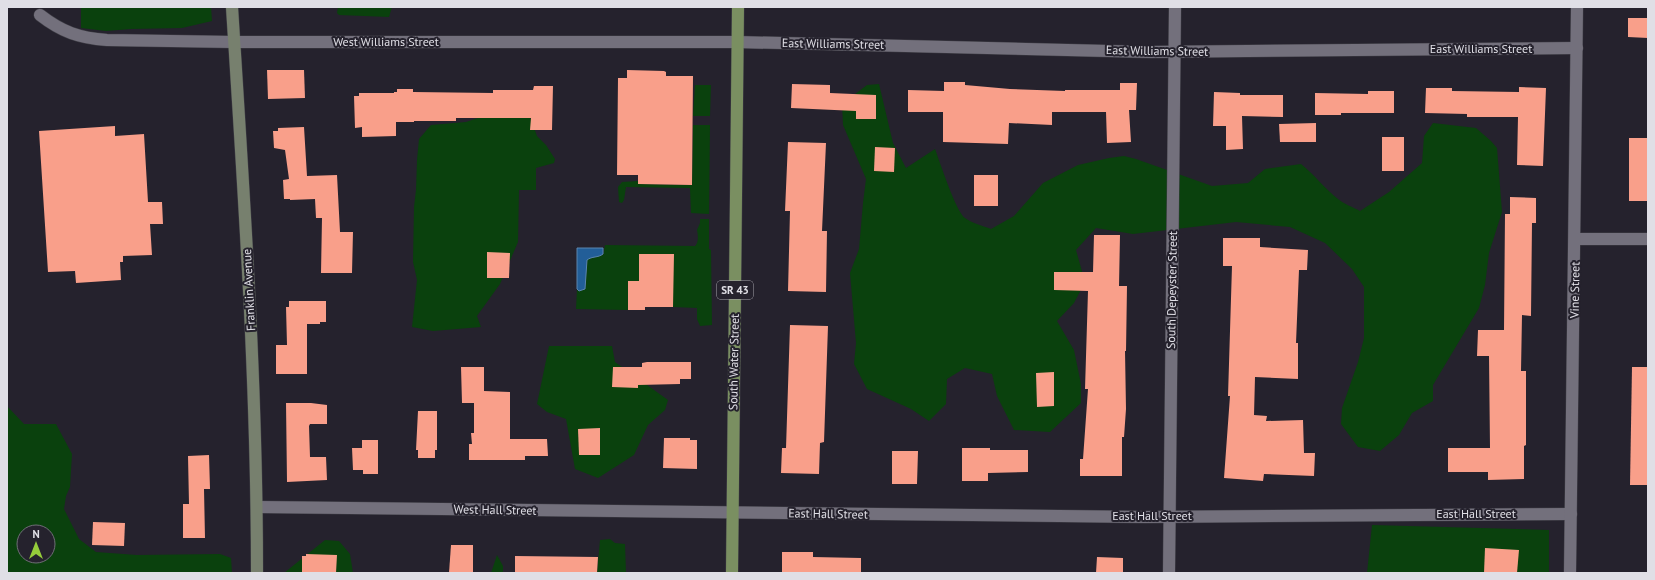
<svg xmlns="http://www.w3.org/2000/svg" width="1655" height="580" viewBox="0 0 1655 580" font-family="'PT Sans',sans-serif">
<rect width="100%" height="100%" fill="#25222d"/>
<g fill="#0a410d" fill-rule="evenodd">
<path d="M81 7H211L212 21 182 28 131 29 106 31 81 28Z"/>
<path d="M338 7H392L389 17 339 15 337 13Z"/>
<path d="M879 84 893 143 906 168 935 149C940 162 956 212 965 218 972 223 983 226 991 229L1014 216 1043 183 1078 165 1109 158 1124 156 1136 159 1212 186 1248 183 1265 169 1301 164C1314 174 1324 188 1338 199 1344 204 1353 207 1360 211L1389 192 1422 163 1424 136 1433 123 1476 128 1491 141 1497 148 1502 212 1489 253 1485 285 1479 308 1433 385V401L1412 413 1399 435 1380 451 1358 447 1341 424 1342 408 1358 362 1364 338V287L1352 269 1325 243 1290 227 1236 222 1133 234 1096 228 1076 250 1085 282 1074 303 1057 321 1074 350 1081 384V403L1050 432 1014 430 997 396 992 374 965 368 947 379 946 404 929 421 911 409 867 389 854 364 856 343 850 273 859 249 863 203 866 179 843 125 842 104 867 85Z"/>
<path d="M695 85H711L710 116H693Z"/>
<path d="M527 108 537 136 546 145 555 159 554 163 536 168V190H519L518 242 500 284 477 316 481 327 433 331 412 327 417 280 413 262 414 207 416 190 417 160 419 139 431 125 466 122 478 118H516Z"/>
<path d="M693 125H710L709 214 691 213 690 188 626 187 624 200 622 203 619 202 618 187 622 182 638 181V184L692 185Z"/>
<path d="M700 219H709V249L711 250 712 325 700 326 697 319V308L673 307V298H671L673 291V254H639V281L628 282V310L576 309 577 289 579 291 585 289 587 260 590 257 603 255 605 245 695 246C699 242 698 235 697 230L700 223Z"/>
<path d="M549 346H612L615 362 668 400 665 410 648 425 634 455 598 478 575 469 566 419 547 412 537 404Z"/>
<path d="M7 406 24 424H56L72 454 70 487 66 496 64 509 79 539 96 552 137 555 220 554 231 558 232 573H7ZM24 532H48V556H24Z"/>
<path d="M1372 525 1549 530V573H1367Z"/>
<path d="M610 539 615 543 625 544 626 573H597L600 540Z"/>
<path d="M325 540 339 541 350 554 353 573H284Z"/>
<path d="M497 555 503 566V573H491Z"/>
</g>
<path fill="#225e98" stroke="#5b85af" d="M577 248H603V254C598 258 592 256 587 260L585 289 579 291 577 289Z"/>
<g fill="#f99f8a">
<path d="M1628 18H1648V38L1628 37Z"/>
<path d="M267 70H304L305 98 268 99Z"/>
<path d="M627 70 664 71 666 72V76H693L692 185 638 184V175H617L618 78H627Z"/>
<path d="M944 82H965V85L1010 89 1065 91V90H1120V83H1137L1136 110H1129L1131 142 1107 143 1106 112H1052V125L1009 123 1008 144 943 142V112H908V90L944 91Z"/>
<path d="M792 84 830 85V93L876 95V119H856V111L791 108Z"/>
<path d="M534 86H553L552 130H530L531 118H456V121H414V122H396V136L362 137V127L355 128 354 96H359V93H394V92H397V89H413V92L493 93V90H533Z"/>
<path d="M1519 87 1546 88 1543 166 1517 165 1518 117H1467V114L1425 113 1426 88H1452V91L1519 92Z"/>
<path d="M1368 91H1394V113H1341V115H1315V93L1368 94Z"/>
<path d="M1214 92 1240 93V95H1283V117L1242 116 1243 149 1226 150V126H1213Z"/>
<path d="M1316 123V142H1280L1279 124Z"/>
<path d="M115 126V136L144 134 148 202H162L163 224H150L152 255 123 256V262H120L121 280 76 283 75 271 48 272 39 131Z"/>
<path d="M304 127 307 176 337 175 340 232H353L352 273H321L322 218H316L315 199 290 200V199H284L283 180 289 179 285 150 274 148 273 131H278V128Z"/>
<rect x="1382" y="137" width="22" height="34"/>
<rect x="1629" y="138" width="19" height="63"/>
<path d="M788 142 826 143 822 231H827L826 292 788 291 790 211H785Z"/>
<path d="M875 147 895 148 894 172 874 171Z"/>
<rect x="974" y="175" width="24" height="31"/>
<path d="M1510 197 1536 198V223H1532L1531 316 1522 315 1521 371H1526V445L1524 446V479L1488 480V472H1448V448H1490L1489 356H1477L1478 330H1504L1505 214H1510Z"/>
<path d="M1094 235H1120L1119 286H1127L1126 351H1125L1126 409 1124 437H1122V476H1080V459H1083L1088 389H1085L1088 291 1054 290V272H1093Z"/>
<path d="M1223 238H1260V247L1308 250 1307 270H1299L1296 343H1298V379L1255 377 1254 415 1267 416 1266 421 1303 420 1304 453H1315L1314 476 1264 474 1263 481 1224 478 1230 396H1228L1232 266H1223Z"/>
<path d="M487 252 510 253 509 278H487Z"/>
<path d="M639 254H674L673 307H645V310H628V281H639Z"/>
<path d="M289 301H326V322H320V324H307V374H276V345H287L286 307H289Z"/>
<path d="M790 325 828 326 824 442 820 443 819 474 781 473 782 448H786Z"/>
<path d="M647 362H691V379H680V384L638 385V388L612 387 613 367H642V363Z"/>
<path d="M461 367H484V391L510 392V439H547L548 456H525V460H469V444H472L471 433H474V403H462Z"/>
<path d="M1632 367H1648V485H1630Z"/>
<path d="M1054 372V406L1037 407 1036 373Z"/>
<path d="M286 403H311L327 405V424H310L309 426 310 457H326L327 480 287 482Z"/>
<path d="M418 411H437V450H435V458H418V450H416Z"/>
<path d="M600 428V455H579L578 429Z"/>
<path d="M664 438H690V440H697V469L663 468Z"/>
<path d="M362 440H378V474H363V470H353L352 448H362Z"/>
<path d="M962 448H990V450H1028V472L988 473V481H962Z"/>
<path d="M892 451H918L917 484H892Z"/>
<path d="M209 455 210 489H204L205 538H183V504H189L188 456Z"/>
<path d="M93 522 125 523 124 546 92 545Z"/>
<path d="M451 545H473V573H449Z"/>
<path d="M1485 548 1519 550 1517 573H1484Z"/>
<path d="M782 552H813V557L861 558V573H782Z"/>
<path d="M306 554 337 555 336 573H302V556H306Z"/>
<path d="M515 556 598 557 597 573H515Z"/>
<path d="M1097 557 1123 558V573H1096Z"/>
</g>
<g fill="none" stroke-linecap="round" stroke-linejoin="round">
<g stroke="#403f47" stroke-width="13">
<g id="street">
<path d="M40 15C62 32 79 38 107 40L234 42H737L1149 52 1577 48"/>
<path d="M1575 239H1648"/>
<path d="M257 507 1145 517 1571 514"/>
<path d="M1169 573 1175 7"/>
<path d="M1570 573 1577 7"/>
</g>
</g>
<g stroke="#403f47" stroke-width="13">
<path id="secondary" d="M232 7C244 196 257 384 257 573"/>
</g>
<g stroke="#403f47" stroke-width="13">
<path id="primary" d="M732 573 738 7"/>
</g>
<use href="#street" stroke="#73707c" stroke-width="12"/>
<use href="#secondary" stroke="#77806e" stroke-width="12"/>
<use href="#primary" stroke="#7a8f61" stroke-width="12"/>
</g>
<g text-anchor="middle" stroke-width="4" stroke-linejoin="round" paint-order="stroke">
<rect fill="#25222d" stroke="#a8a6ae" stroke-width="1" x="717" y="281" width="36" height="18" rx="3"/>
<g font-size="11" font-weight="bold" fill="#e0dfe6">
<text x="735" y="294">SR 43</text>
</g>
<g font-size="12" fill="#e0dfe6" stroke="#25222d">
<text x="386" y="46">West Williams Street</text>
<text transform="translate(833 44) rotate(1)" y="4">East Williams Street</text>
<text x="1481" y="53">East Williams Street</text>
<text transform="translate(1157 51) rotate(1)" y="4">East Williams Street</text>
<text transform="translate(249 290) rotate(-93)" y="4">Franklin Avenue</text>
<text transform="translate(1172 290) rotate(-89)" y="4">South Depeyster Street</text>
<text transform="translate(1575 290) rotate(-89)" y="4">Vine Street</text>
<text transform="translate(734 362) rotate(-89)" y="4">South Water Street</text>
<text transform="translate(495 510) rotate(1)" y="4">West Hall Street</text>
<text transform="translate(828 514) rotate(1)" y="4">East Hall Street</text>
<text x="1476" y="518">East Hall Street</text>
<text x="1152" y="520">East Hall Street</text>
</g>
</g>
<rect width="1655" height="580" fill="none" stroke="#e0dfe6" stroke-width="16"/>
<g transform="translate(36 544)"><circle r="19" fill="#25222d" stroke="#706e77"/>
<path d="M0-3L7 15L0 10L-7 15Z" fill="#95cc3b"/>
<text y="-6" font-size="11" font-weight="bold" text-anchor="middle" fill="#e0dfe6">N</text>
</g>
</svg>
